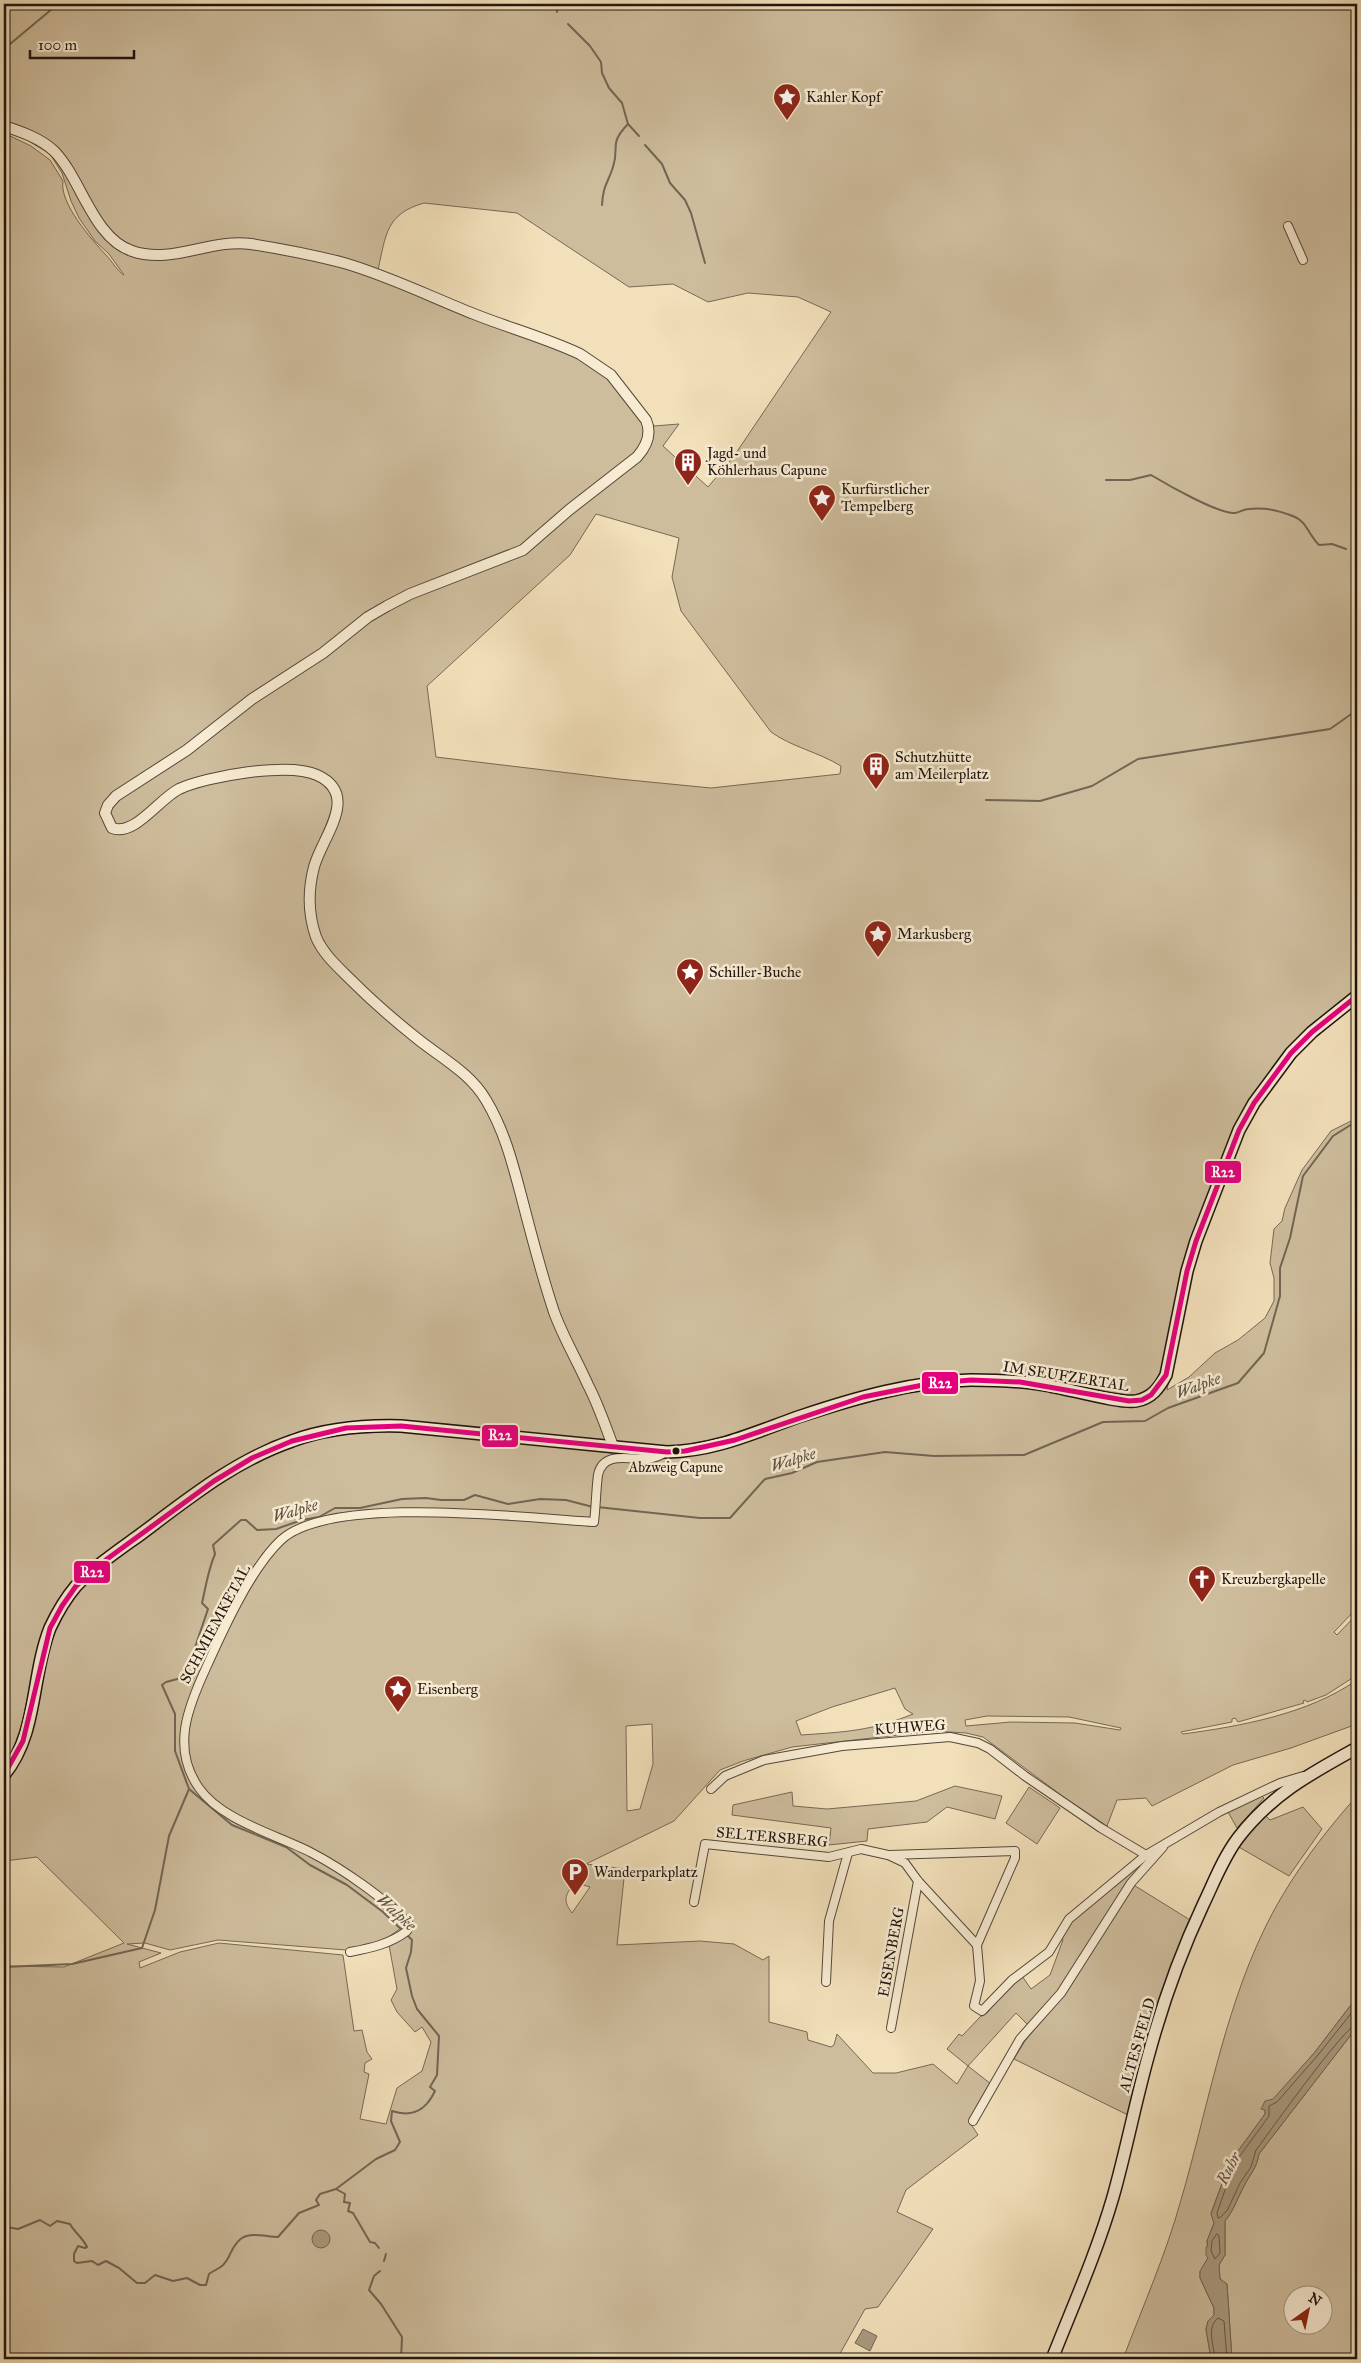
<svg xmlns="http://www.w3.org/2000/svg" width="1361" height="2363" viewBox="0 0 1361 2363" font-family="'IM FELL Great Primer',serif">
<rect width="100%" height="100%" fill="#f2e0ba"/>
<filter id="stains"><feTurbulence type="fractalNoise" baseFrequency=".004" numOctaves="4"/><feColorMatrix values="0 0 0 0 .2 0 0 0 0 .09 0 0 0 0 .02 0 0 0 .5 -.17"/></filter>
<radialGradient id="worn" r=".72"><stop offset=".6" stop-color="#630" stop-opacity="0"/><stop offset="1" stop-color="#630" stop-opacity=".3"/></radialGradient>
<g fill="#cebd9d" stroke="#766856" fill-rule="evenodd">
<path d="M4 4H1357V1002L1296 1054 1274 1081 1242 1132 1192 1268 1167 1390 1189 1377 1215 1353 1238 1340 1265 1318 1274 1301V1278L1270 1263 1274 1229 1282 1221 1285 1208 1302 1170 1331 1131 1357 1118V1608L1334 1632 1337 1635 1357 1614V1675L1326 1695 1307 1702 1305 1700 1303 1701 1304 1703 1238 1722 1235 1718 1232 1719V1722L1181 1732 1183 1734C1242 1726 1308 1714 1357 1680V1724L1291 1748 1233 1765 1152 1806 1146 1798 1117 1800 1107 1826 1065 1798 983 1737 966 1733 934 1731 792 1747 743 1761 720 1770 674 1821 586 1864 625 1869 617 1945 700 1941 734 1944 763 1960 769 1956V2022L807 2032 808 2040 831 2047 834 2045 837 2034 873 2073H896L933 2064 957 2084 968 2066 947 2049 959 2034 962 2036 980 2017 988 2012 1000 1995 1022 1976 1031 1989 1050 1975 1063 1940 1061 1936 1069 1923 1150 1857 1063 1986 1029 2026 1016 2013 968 2066 991 2084 969 2121 978 2135 906 2190 897 2212 933 2229 878 2307 865 2309 837 2359H4V1966L64 1967 124 1943 37 1857 4 1861V133L31 146 50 160 63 181C59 203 92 240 106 255 112 261 118 272 124 275L109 254 95 241 79 218 71 201 62 173 50 154 4 126ZM424 203 517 213 629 287 673 284 708 302 748 293 798 297 831 312 734 456 708 487 663 446 679 424 654 426 632 395 585 352 471 311 378 270C386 234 386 214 424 203ZM596 514 679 538 672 577 681 611 771 732C792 747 818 752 841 766L840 774 711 788 619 779 436 757 427 686 570 555ZM895 1688 905 1709 913 1714C871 1731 845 1732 801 1735L796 1721 832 1707ZM987 1716 1069 1717 1121 1728 1120 1730 1075 1723 1011 1722 966 1726 965 1720ZM652 1724 653 1764 640 1809 627 1811 626 1726ZM580 1884 590 1887 572 1913C564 1902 564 1897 572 1886ZM408 1923 411 1925 409 1934 389 1945 397 1989 391 2000 397 2012 415 2032 422 2027 431 2042 422 2071 397 2088 386 2124 360 2119 369 2074 364 2072 365 2063 372 2059 367 2052 362 2030 354 2031 343 1955 219 1943 180 1952 140 1968 139 1962 161 1953 127 1944 145 1943 170 1950 218 1940 346 1950 373 1948Z"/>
<path d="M955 1786 1002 1796 995 1819 947 1807 927 1822 868 1829 867 1841 829 1845 831 1828 732 1815 733 1805 792 1792 793 1806 827 1809 916 1801Z"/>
<path d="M1029 1787 1060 1808 1037 1844 1006 1823Z"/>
<path d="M1261 1795 1264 1798 1237 1828 1228 1812Z"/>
<path d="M1357 1796V1997L1315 2052 1265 2110V2114L1230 2162 1211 2213 1214 2223 1207 2241 1208 2258 1200 2272V2278L1214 2308V2315L1208 2321 1206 2329 1211 2359H1123C1143 2306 1166 2254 1181 2200 1207 2111 1223 2016 1263 1932 1286 1883 1321 1836 1357 1796Z"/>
<path d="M1303 1807 1322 1829 1289 1876 1237 1846 1264 1814 1270 1820Z"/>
<path d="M1132 1884 1195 1923 1149 2037 1128 2115 1014 2059 1025 2041 1072 1984 1096 1942 1118 1911Z"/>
<path d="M1357 2027V2359H1232L1227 2284 1220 2279 1219 2265 1225 2255V2221C1234 2210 1237 2199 1244 2186 1251 2172 1256 2170 1259 2154ZM1294 2296H1324V2326H1294Z"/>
</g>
<g fill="#aa9b80" stroke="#726553">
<path d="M1357 1997V2027L1259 2154C1256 2170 1251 2172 1244 2186 1237 2199 1234 2210 1225 2221V2255L1219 2265 1220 2279 1227 2284 1232 2359H1211L1206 2329 1208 2321 1214 2315V2308L1200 2278V2271L1208 2258 1206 2255V2247L1208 2246 1207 2241 1214 2223 1211 2214 1230 2162 1265 2114V2110L1261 2109 1265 2101 1273 2099 1315 2052Z"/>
<circle cx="321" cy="2239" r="9"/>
<path d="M863 2329 877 2336 870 2351 855 2343Z"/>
</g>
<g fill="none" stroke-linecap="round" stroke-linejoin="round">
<g stroke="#645848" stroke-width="1">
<path d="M1357 2006 1318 2055 1277 2102 1269 2106V2116L1234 2164 1217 2213 1218 2218 1221 2217 1228 2209 1240 2183 1251 2167 1256 2150C1269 2133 1345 2025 1357 2024"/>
<path d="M1217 2234 1219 2236 1220 2253 1215 2259 1211 2251 1212 2241Z"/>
<path d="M1215 2359C1214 2345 1206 2328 1218 2318L1224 2321 1227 2359"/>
</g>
<g stroke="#726553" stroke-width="2">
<path d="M116 4 158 7 167 4"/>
<path d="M557 4V12"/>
<path d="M568 24 590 46 601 62 602 73 609 88 622 103 628 124 639 136"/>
<path d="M4 49 58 4"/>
<path d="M645 145 662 164 670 183 685 200 691 213 705 263"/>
<path d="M602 205C603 185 608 183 613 167 620 146 608 145 628 124"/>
<path d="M1106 480H1130L1151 475C1166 484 1218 514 1235 513 1240 512 1244 509 1249 509 1264 507 1281 511 1295 517 1306 521 1310 537 1319 545L1332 544 1346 549"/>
<path d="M986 800 1040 801 1092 786 1138 759 1330 729 1357 710"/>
<path d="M597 1507 700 1518H730L765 1479 792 1473 817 1462 885 1452 934 1456 1024 1455 1103 1422 1145 1421 1168 1408 1238 1383 1264 1353 1280 1296V1268L1290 1238 1303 1176 1333 1136 1357 1121"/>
<path d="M402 1930 383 1912 347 1885 310 1865 286 1847 232 1825 189 1789 175 1751V1714L162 1685 166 1682 185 1677 208 1609 202 1603C206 1586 208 1570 215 1554L213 1545 241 1520H246L257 1530 276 1529 302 1520 319 1517 335 1508H360L402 1499 426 1498 441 1500H464L475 1495 508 1504 540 1499 566 1500 593 1507"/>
<path d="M4 1967 72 1964 142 1948 155 1910 169 1836 189 1789"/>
<path d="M336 2189 345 2194 344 2202 350 2203 348 2211 353 2213 370 2242 375 2243 379 2248"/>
<path d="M4 2233 7 2227 18 2229 40 2220 50 2226 57 2221 70 2224C75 2233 83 2238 87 2247L85 2248 78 2246 74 2254V2261L77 2263 92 2261 98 2265 106 2261 119 2268 137 2283H145L155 2275 173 2281 187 2278 200 2285H206L209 2274C213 2271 218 2269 222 2266 232 2257 230 2246 242 2238 252 2232 267 2237 278 2237L299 2213 319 2205 316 2200 320 2194 336 2189 376 2159 395 2150 400 2142 391 2121 392 2111C413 2118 426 2110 435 2091L430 2087 437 2075 439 2036 417 2009 412 1996 406 1968 411 1952 412 1940 407 1935"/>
<path d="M384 2261 386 2254"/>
<path d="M380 2271 374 2276 369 2290 381 2304 402 2337 401 2359"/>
</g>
<g stroke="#54473a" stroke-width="10">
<g id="minor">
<path d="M1288 226 1303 260"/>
<path d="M711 1789 725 1776 764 1760 842 1746 950 1737 978 1743 990 1749 1025 1776 1101 1828 1146 1855"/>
<path d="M889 1855 1015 1851V1858L977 1945"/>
<path d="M694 1902 705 1844 829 1857 861 1849 888 1855 905 1863 918 1881 977 1945 980 1981 974 2006 982 2011 1012 1980 1049 1952 1069 1919 1146 1855 1219 1812 1280 1783 1303 1776"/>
<path d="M350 1952C371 1948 390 1944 407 1931L408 1923C386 1899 341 1868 312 1853 278 1835 222 1821 199 1788 171 1748 188 1707 206 1668 223 1630 251 1568 281 1540 331 1494 525 1518 594 1522 596 1506 596 1490 598 1475 603 1450 631 1460 648 1459 655 1458 660 1456 666 1452"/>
<path d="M826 1982 829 1921 848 1853"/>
<path d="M891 2028 918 1881"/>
<path d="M973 2121 1020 2039 1061 1993 1131 1883 1163 1847"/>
</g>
</g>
<g stroke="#54473a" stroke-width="12">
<path id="tertiary" d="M4 126C22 132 40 138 54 151 81 178 93 238 132 251 172 265 211 238 251 244 282 249 314 255 344 263 389 276 431 297 474 314 509 328 546 338 580 354L611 375 646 420C652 434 646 447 637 457L569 510 523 550 410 594 387 606 368 617 323 653 252 699 187 750 116 796 108 805 105 813 112 828C134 837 159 799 179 789 207 776 289 762 317 775 361 795 322 837 314 867 308 890 308 914 316 937 323 954 338 967 351 980 372 1001 395 1021 419 1040 443 1059 470 1073 486 1100 504 1130 512 1161 521 1195 531 1234 541 1273 554 1312 563 1337 577 1360 588 1385 598 1404 605 1425 613 1446"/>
</g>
<g stroke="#1f140f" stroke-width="14">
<g id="secondary">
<path d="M4 1775C38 1734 31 1676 50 1628 57 1613 65 1599 76 1586 95 1566 119 1550 141 1534 189 1498 236 1460 292 1441 327 1428 364 1425 401 1426L667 1452C716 1451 755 1432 801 1416 855 1398 914 1381 971 1380 997 1380 1024 1381 1050 1386 1069 1389 1121 1404 1136 1401 1152 1398 1159 1388 1166 1375L1187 1271 1196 1241 1239 1130 1254 1103 1291 1053 1312 1032 1357 996"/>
<path d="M1052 2359C1073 2306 1097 2252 1113 2197 1126 2151 1135 2104 1148 2057 1162 2005 1180 1954 1203 1905 1214 1882 1223 1858 1238 1838 1272 1794 1310 1774 1357 1748"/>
</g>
</g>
<use href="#minor" stroke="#f7ebd2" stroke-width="8"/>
<use href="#tertiary" stroke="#f7ebd2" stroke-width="10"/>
<use href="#secondary" stroke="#f7ebd2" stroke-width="11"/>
<g stroke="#f7ebd2" stroke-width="9">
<path id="bus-1" d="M4 1775 23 1741 50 1628 62 1606 76 1586 107 1559 214 1481 252 1458 292 1441 346 1428 401 1426 667 1452 685 1451 735 1440 863 1397 928 1384 971 1380 1020 1382 1129 1401 1142 1400 1151 1395 1166 1375 1187 1271 1196 1241 1239 1130 1254 1103 1291 1053 1312 1032 1357 996"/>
</g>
<use href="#bus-1" stroke="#e5007d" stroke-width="5"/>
</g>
<defs>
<g id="sight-pin" transform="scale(1.4375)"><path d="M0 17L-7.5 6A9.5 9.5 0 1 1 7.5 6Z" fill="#8f2418" stroke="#f7ebd2"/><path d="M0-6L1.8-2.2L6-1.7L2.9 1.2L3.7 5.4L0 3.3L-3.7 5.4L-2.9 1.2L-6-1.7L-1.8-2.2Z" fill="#fff"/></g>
<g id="building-pin" transform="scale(1.4375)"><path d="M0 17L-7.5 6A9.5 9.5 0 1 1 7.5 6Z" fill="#8f2418" stroke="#f7ebd2"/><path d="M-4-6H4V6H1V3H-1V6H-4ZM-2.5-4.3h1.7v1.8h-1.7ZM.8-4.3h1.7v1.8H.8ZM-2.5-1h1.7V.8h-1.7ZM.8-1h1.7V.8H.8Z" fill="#fff"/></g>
<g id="church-pin" transform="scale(1.4375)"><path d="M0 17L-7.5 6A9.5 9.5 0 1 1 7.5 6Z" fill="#8f2418" stroke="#f7ebd2"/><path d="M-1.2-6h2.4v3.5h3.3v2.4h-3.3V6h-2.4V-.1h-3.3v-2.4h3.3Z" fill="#fff"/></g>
<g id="parking-pin" transform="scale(1.4375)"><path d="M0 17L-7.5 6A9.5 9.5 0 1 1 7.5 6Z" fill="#8f2418" stroke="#f7ebd2"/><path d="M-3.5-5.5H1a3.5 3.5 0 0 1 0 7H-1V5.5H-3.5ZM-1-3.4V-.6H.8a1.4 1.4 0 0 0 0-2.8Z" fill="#fff"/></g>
</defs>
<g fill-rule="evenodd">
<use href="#sight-pin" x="787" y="97"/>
<use href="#building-pin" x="688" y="462"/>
<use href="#sight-pin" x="822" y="498"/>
<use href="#building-pin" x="876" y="766"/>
<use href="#sight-pin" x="878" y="934"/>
<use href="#sight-pin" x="690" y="972"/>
<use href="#church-pin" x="1202" y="1579"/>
<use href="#sight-pin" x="398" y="1689"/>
<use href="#parking-pin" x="575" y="1872"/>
</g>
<circle fill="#1f140f" stroke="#f7ebd2" stroke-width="2" cx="676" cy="1451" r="4.5"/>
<g text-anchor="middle" stroke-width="5" stroke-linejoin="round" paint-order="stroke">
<g font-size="14" fill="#1f140f" stroke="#f7ebd2">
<text x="676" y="1472">Abzweig Capune</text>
</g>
<g font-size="15" fill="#1f140f" stroke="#f7ebd2" text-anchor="start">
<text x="806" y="102">Kahler Kopf</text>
<text x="707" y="458">Jagd- und<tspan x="707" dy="17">Köhlerhaus Capune</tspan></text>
<text x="841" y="494">Kurfürstlicher<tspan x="841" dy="17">Tempelberg</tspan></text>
<text x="895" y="762">Schutzhütte<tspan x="895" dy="17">am Meilerplatz</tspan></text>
<text x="897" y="939">Markusberg</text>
<text x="709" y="977">Schiller-Buche</text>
<text x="1221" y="1584">Kreuzbergkapelle</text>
<text x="417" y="1694">Eisenberg</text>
<text x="594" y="1877">Wanderparkplatz</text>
</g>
<g font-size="15" fill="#1f140f" stroke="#f7ebd2">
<text transform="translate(1066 1376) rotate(9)" y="5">IM SEUFZERTAL</text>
<text transform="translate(215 1624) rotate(-62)" y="5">SCHMIEMKETAL</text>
<text transform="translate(910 1727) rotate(-4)" y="5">KUHWEG</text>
<text transform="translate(772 1837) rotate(5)" y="5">SELTERSBERG</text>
<text transform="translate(891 1952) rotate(-80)" y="5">EISENBERG</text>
<text transform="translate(1137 2045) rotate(-74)" y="5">ALTES FELD</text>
</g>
<g font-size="16" font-style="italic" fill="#5e5142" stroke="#f7ebd2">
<text transform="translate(1198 1385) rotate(-20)" y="6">Walpke</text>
<text transform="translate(793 1459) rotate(-17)" y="6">Walpke</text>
<text transform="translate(295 1510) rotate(-16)" y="6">Walpke</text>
<text transform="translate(397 1912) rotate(42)" y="6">Walpke</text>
<text transform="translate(1228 2168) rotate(-63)" y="6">Ruhr</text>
</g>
</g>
<g stroke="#f7ebd2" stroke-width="2">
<rect x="1204" y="1160" width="38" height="24" rx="5" fill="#e5007d"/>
<rect x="921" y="1371" width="38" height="24" rx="5" fill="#e5007d"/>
<rect x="481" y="1424" width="38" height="24" rx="5" fill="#e5007d"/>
<rect x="73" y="1560" width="38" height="24" rx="5" fill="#e5007d"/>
</g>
<g font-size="14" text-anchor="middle" font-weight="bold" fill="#fff">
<text x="1223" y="1177">R22</text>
<text x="940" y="1388">R22</text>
<text x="500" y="1440">R22</text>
<text x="92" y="1577">R22</text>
</g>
<rect width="1361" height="2363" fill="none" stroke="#f2e0ba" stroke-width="20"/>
<rect x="5" y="5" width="1351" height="2353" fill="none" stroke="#1f140f" stroke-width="2.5"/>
<rect x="10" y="10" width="1341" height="2343" fill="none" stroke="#1f140f"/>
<g transform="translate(1308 2310) rotate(33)"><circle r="24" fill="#f7ebd2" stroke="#a19584"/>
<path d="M0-4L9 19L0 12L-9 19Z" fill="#8f2418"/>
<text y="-8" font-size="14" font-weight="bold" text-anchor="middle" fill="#1f140f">N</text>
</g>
<path d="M30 50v8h104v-8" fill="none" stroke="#1f140f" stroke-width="2.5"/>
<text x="38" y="50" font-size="15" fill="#1f140f" stroke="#f7ebd2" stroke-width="4" paint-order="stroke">100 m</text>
<rect width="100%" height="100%" filter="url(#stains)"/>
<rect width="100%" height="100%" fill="url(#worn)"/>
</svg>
